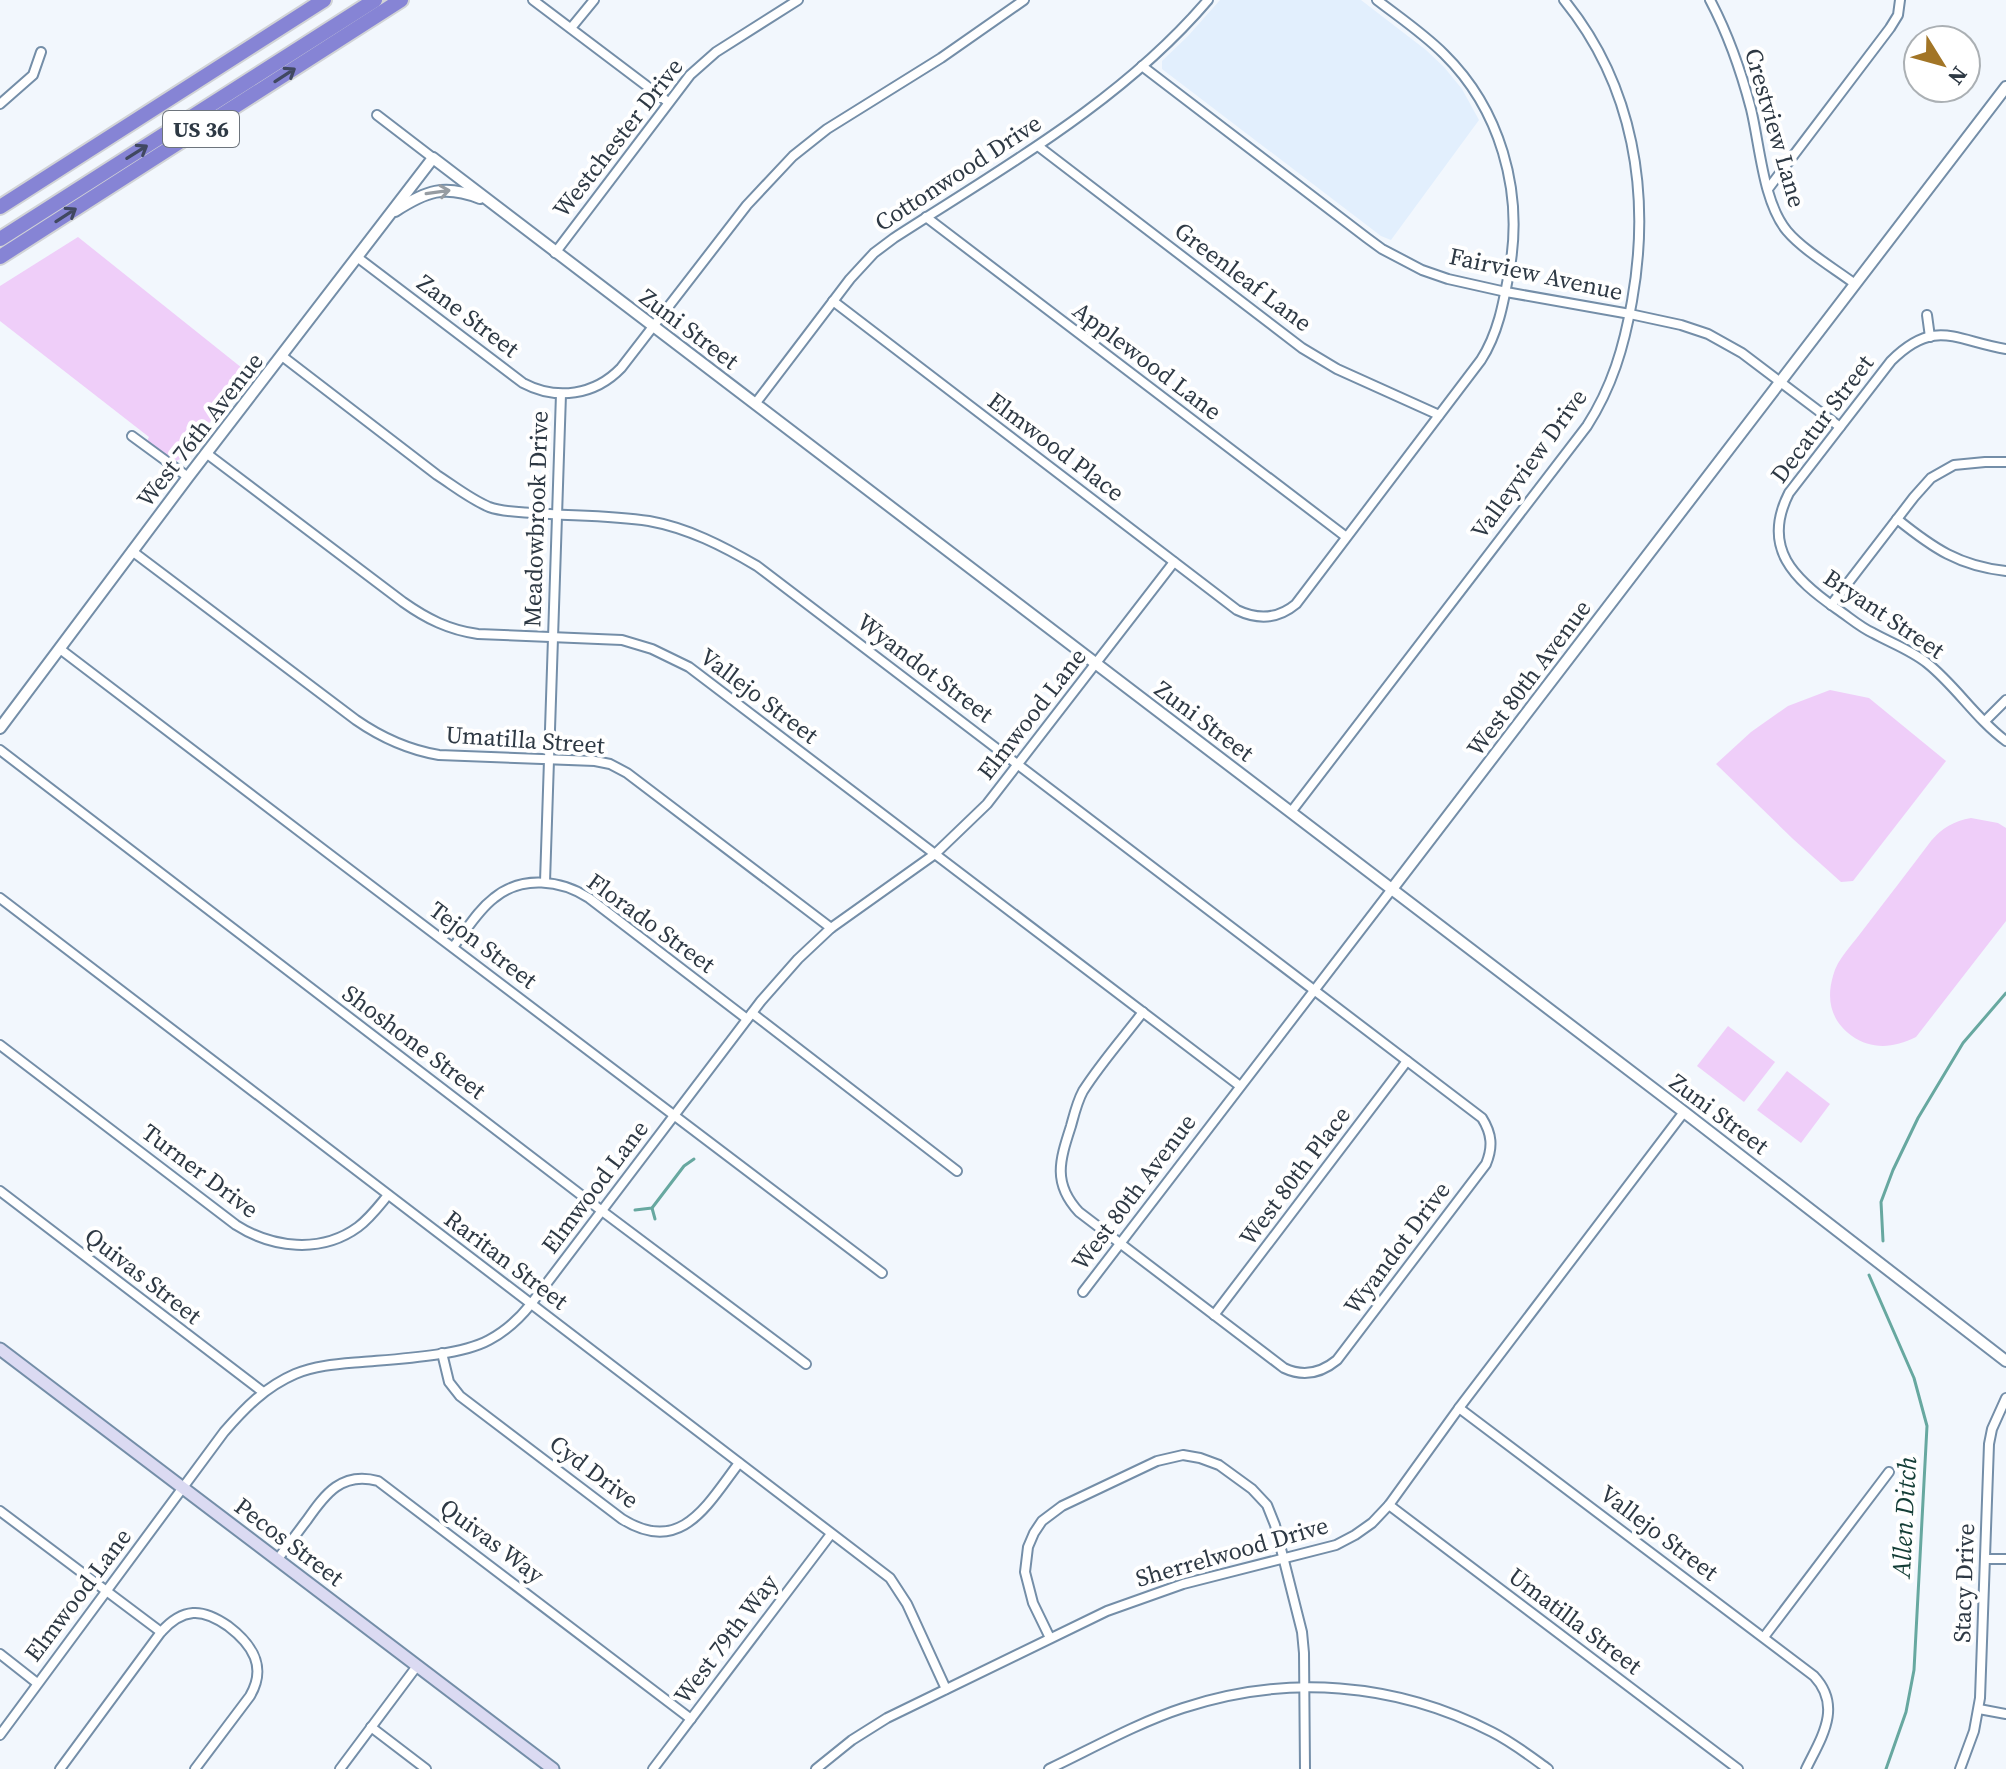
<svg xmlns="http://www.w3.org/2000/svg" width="2006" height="1769" viewBox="0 0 2006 1769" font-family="'Source Serif 4',serif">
<rect width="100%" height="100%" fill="#f2f7fd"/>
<path fill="#e2effd" d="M1220 0H1361L1426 50 1444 67 1462 89 1479 120 1391 240 1381 236 1162 69V61L1188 36Z"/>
<g fill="#efcef9">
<path d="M78 237 247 372 184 457 174 462 147 441 149 437 0 321V286Z"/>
<path d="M1830 690 1869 698 1946 761 1853 881 1841 882 1793 839 1716 764 1751 732 1788 706Z"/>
<path d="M1971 818 1998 823 2006 828V921L1916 1037C1894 1048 1872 1050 1852 1036 1831 1021 1826 1000 1833 976 1837 959 1853 944 1863 930 1886 900 1909 870 1931 841 1942 828 1954 821 1971 818Z"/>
<path d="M1728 1026 1775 1062 1744 1102 1697 1066Z"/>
<path d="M1787 1071 1830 1104 1801 1143 1757 1110Z"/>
</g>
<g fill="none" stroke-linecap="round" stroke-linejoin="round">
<g stroke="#67a8a0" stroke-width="3">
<path d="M652 1208 655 1219"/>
<path d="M635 1210 652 1208 684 1166 694 1159"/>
<path d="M1883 1241 1881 1202 1893 1170 1918 1118 1963 1043 2006 993"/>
<path d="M1869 1275 1914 1378 1927 1426 1914 1670 1906 1712 1886 1769"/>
</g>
<g stroke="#748ea8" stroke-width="12">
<g id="minor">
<path d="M533 0 668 102"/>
<path d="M1710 0C1728 34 1741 71 1751 109 1760 146 1763 202 1787 231 1803 250 1835 269 1855 284"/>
<path d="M571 28 594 0"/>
<path d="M1142 66 1367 238 1382 249 1422 270 1448 279 1506 292 1630 314 1681 325 1708 334 1742 353 1840 427"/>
<path d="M0 104 33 75 41 52"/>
<path d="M377 115 433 158"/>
<path d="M1038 146 1302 348 1337 369 1439 415"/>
<path d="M1768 189 1890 28 1898 15 1900 0"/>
<path d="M926 217 1345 536"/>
<path d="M555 253 690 75 716 52 798 0"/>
<path d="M357 257 523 383C557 401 595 395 621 368L747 205 793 156 827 129 941 58 1024 0"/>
<path d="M833 301 1237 610C1258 620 1278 619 1296 604L1481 360C1499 332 1504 300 1510 267 1523 190 1500 109 1444 54 1424 34 1399 17 1377 0"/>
<path d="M1927 315 1930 337"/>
<path d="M2006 349C1956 341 1935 317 1891 361L1789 493C1761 548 1794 579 1837 609 1849 617 1860 627 1873 633 1891 643 1911 650 1927 663 1956 686 1976 719 2006 741"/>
<path d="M282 356 437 475C454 486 470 499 489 507 503 512 518 512 532 513 571 516 610 515 649 521 688 528 723 546 757 566L1482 1118C1492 1134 1493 1147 1486 1164L1337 1360C1320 1374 1303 1377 1284 1368L1079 1212C1052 1183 1060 1160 1071 1126 1074 1115 1077 1102 1083 1091 1100 1064 1123 1038 1143 1012"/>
<path d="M755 404 850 279 874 253 894 238C1004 167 1122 101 1208 0"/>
<path d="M132 436 188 477"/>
<path d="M206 453 403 602C427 619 449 630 478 634L622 640 652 649 689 667 1240 1086"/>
<path d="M1897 519C1933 548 1959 566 2006 571"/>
<path d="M132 551 356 720C382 738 409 750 439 755L595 761 610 764 627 773 831 928"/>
<path d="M1831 605 1914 497 1931 478 1954 465 1985 462H2006"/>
<path d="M60 649C334 857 607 1067 882 1273"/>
<path d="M1985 721 2006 700"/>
<path d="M0 750 602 1211 806 1364"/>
<path d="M1291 812 1587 426C1612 387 1624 347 1632 301 1651 194 1634 86 1564 0"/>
<path d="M545 882 561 394"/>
<path d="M0 898 890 1578 907 1604 946 1689"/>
<path d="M453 947C466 931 477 911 494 898 522 875 561 880 589 898L747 1019"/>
<path d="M752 1013 957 1171"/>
<path d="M0 1045 236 1225C272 1248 321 1254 358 1227 370 1218 378 1207 388 1195"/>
<path d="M0 1191 263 1392"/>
<path d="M1083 1292 1392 889"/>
<path d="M1214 1315 1407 1061"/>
<path d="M442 1353 449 1382 460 1396 622 1519C681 1556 707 1505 739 1463"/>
<path d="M1459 1408 1814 1676C1843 1707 1821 1738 1806 1769"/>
<path d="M1389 1505 1738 1769"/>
<path d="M0 1511 161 1632"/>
<path d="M1985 1559H2006"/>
<path d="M277 1560C287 1547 297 1533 307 1520 325 1494 342 1471 378 1481L691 1719"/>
<path d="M1764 1637 1889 1472"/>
<path d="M1050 1638 1033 1603 1025 1572 1028 1547 1034 1533 1042 1521 1062 1506 1157 1461 1183 1455 1200 1458 1219 1465 1252 1489 1267 1505 1275 1525 1302 1632 1304 1653 1305 1769"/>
<path d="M0 1654 37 1683"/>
<path d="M1979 1709 2006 1714"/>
<path d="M371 1727 426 1769"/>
<path d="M0 1735 224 1432C245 1408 265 1387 295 1374 317 1365 339 1364 362 1362 396 1359 460 1356 489 1340 506 1331 519 1319 531 1304L761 1001 798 959 831 928 935 854 987 804 1174 562"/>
<path d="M60 1769 161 1632C169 1623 180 1614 193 1613 206 1612 218 1619 228 1626 253 1645 267 1667 250 1696L195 1769"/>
<path d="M340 1769 417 1666"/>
<path d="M653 1769 831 1534"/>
<path d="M816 1769 852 1740 887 1718 1107 1611 1183 1584 1336 1545 1355 1535 1372 1523 1389 1505 1459 1408 1684 1112"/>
<path d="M1049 1769C1093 1748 1137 1723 1183 1708 1286 1674 1395 1682 1492 1732 1512 1742 1530 1756 1548 1769"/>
<path d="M1960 1769 1974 1731 1980 1698 1989 1444 1992 1429 2006 1398"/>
</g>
</g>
<g stroke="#748ea8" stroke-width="14">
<g id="tertiary">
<path d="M395 211C426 191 444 184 480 198"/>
<path d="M0 728 188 477 433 158 1684 1112 2006 1361"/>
<path d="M1392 889 2006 87"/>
</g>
</g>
<g stroke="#748ea8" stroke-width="15">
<path id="secondary" d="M0 1349 553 1769"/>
</g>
<g stroke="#d1d3d6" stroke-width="18">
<g id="motorway">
<path d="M0 207 324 0"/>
<path d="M0 239 375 0"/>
<path d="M0 257 401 0"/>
</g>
</g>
<use href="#minor" stroke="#fff" stroke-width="8"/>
<use href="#tertiary" stroke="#fff" stroke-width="10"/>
<use href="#secondary" stroke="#dbdaf2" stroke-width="11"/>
<use href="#motorway" stroke="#8684d5" stroke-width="14"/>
</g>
<defs><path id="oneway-shaft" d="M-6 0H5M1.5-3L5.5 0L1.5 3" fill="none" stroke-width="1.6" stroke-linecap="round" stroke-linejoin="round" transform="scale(2)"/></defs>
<g stroke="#404861">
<use href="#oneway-shaft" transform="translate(285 75) rotate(-33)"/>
<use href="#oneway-shaft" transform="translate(137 152) rotate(-32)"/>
<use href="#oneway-shaft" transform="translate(66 215) rotate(-33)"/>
</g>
<use stroke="#969ca2" href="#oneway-shaft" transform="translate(438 192) rotate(-8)"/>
<g text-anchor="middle" stroke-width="8" stroke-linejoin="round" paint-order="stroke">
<rect fill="#fff" stroke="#6d747c" stroke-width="2" x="163" y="111" width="76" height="36" rx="6"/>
<g font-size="22" font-weight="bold" fill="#2e3944">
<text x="201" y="137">US 36</text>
</g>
<g font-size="24" fill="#2e3944" stroke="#fff">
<text transform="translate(1775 128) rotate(74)" y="8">Crestview Lane</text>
<text transform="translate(618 138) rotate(-52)" y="8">Westchester Drive</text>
<text transform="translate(958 173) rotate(-33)" y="8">Cottonwood Drive</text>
<text transform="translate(1536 274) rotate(12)" y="8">Fairview Avenue</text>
<text transform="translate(1243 277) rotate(37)" y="8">Greenleaf Lane</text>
<text transform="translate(468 316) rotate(37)" y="8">Zane Street</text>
<text transform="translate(689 329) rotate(37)" y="8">Zuni Street</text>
<text transform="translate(1147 361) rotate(37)" y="8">Applewood Lane</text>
<text transform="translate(1822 419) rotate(-53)" y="8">Decatur Street</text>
<text transform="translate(200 430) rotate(-52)" y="8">West 76th Avenue</text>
<text transform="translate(1056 447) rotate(37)" y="8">Elmwood Place</text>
<text transform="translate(1529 464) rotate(-54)" y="8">Valleyview Drive</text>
<text transform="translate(536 519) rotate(-88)" y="8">Meadowbrook Drive</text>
<text transform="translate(1884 614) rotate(34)" y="8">Bryant Street</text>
<text transform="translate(925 668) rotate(37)" y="8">Wyandot Street</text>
<text transform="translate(1529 678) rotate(-53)" y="8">West 80th Avenue</text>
<text transform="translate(759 696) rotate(37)" y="8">Vallejo Street</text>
<text transform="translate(1032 714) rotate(-52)" y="8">Elmwood Lane</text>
<text transform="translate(1204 721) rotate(37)" y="8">Zuni Street</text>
<text transform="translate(525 740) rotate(4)" y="8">Umatilla Street</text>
<text transform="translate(651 923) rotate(36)" y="8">Florado Street</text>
<text transform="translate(483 945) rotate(37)" y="8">Tejon Street</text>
<text transform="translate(414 1042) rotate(37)" y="8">Shoshone Street</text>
<text transform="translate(1719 1114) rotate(37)" y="8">Zuni Street</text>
<text transform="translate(200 1171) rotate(37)" y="8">Turner Drive</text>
<text transform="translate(1295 1176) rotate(-53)" y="8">West 80th Place</text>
<text transform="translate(595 1187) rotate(-53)" y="8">Elmwood Lane</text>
<text transform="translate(1134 1192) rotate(-53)" y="8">West 80th Avenue</text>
<text transform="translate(1397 1248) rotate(-53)" y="8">Wyandot Drive</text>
<text transform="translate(506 1260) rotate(37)" y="8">Raritan Street</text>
<text transform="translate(143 1276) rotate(38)" y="8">Quivas Street</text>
<text transform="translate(594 1472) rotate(37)" y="8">Cyd Drive</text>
<text transform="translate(1659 1533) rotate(37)" y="8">Vallejo Street</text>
<text transform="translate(492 1541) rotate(37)" y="8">Quivas Way</text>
<text transform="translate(289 1542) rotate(37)" y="8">Pecos Street</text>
<text transform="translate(1232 1552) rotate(-16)" y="8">Sherrelwood Drive</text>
<text transform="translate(1964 1583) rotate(-88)" y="8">Stacy Drive</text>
<text transform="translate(78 1595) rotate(-53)" y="8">Elmwood Lane</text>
<text transform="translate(1575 1621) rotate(37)" y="8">Umatilla Street</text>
<text transform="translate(726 1639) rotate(-53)" y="8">West 79th Way</text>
</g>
<g font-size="26" font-style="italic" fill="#133d36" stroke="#fff">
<text transform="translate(1904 1517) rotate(-87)" y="9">Allen Ditch</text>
</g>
</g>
<g transform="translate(1942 64) rotate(127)"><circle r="38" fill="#ffffff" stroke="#abb0b4" stroke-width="2"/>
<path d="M0-6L14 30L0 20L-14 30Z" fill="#a27526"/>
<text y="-12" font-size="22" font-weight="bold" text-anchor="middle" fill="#2e3944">N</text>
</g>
</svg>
